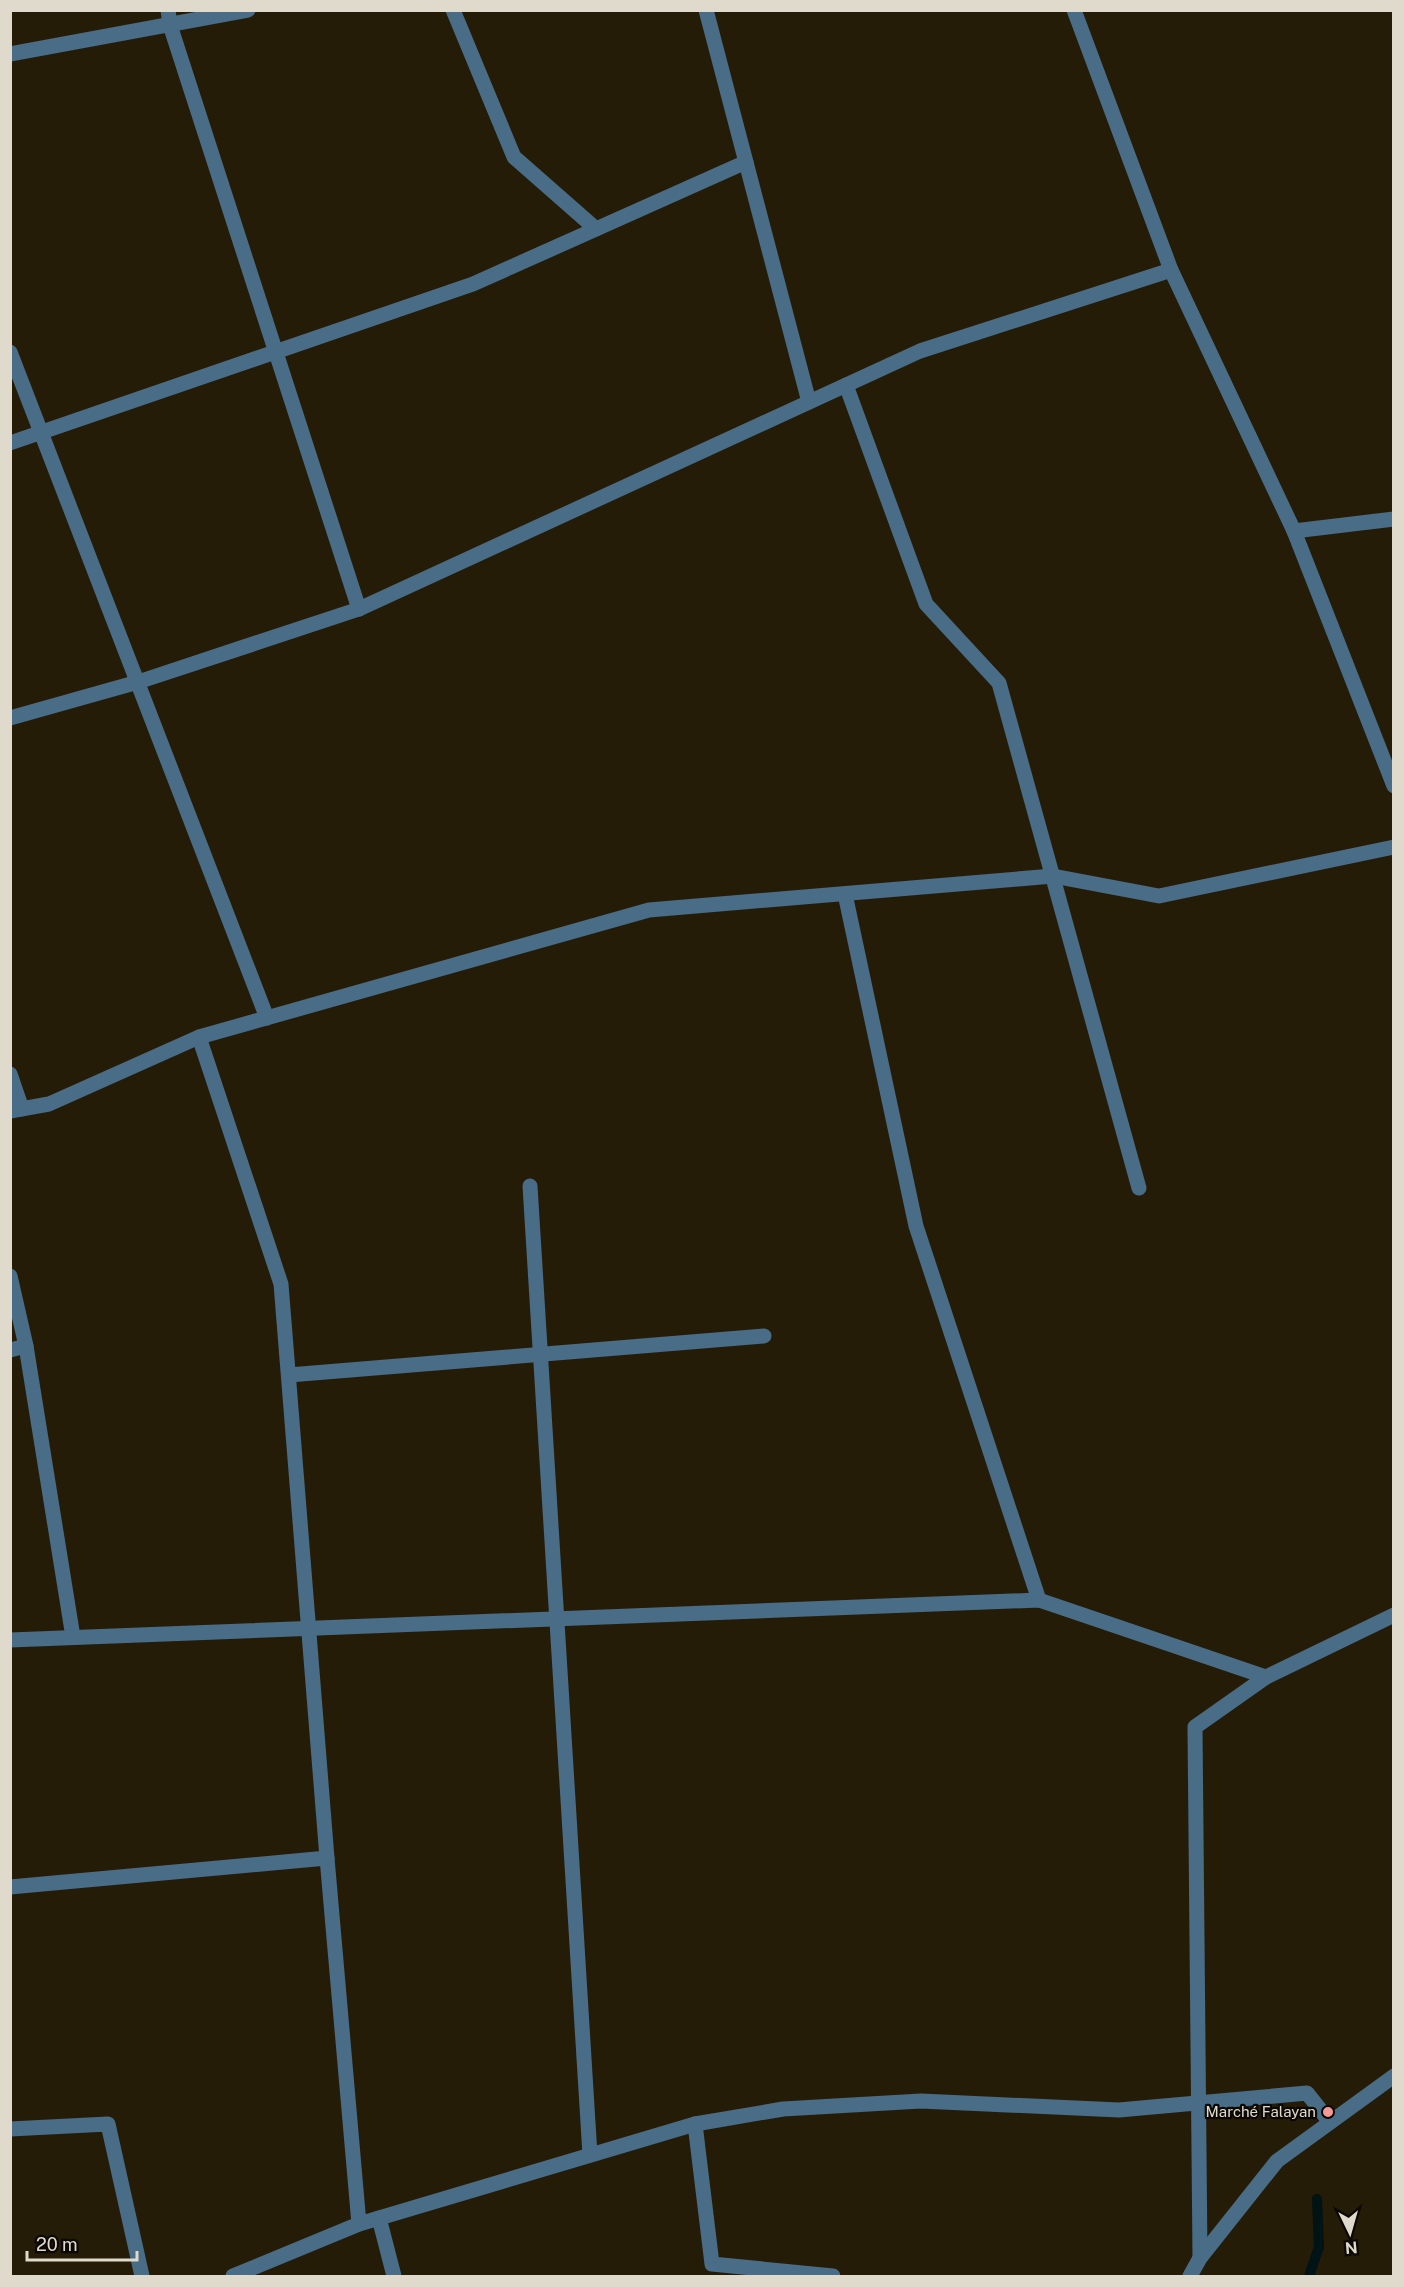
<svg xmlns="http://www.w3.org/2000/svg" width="1404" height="2287" viewBox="0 0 1404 2287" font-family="'Public Sans',sans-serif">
<rect width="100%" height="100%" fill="#251c07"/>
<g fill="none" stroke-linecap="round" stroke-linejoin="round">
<path stroke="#001315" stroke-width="10" d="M1309 2276 1319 2247 1317 2199"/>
<g stroke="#496c87" stroke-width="15">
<path d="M168 10 170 25 359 609"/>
<path d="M453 10 514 157 596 229"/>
<path d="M706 10 809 402"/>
<path d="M1074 10 1171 270 1294 531 1394 786"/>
<path d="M10 54 248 10"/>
<path d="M10 352 267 1018"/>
<path d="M846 385 926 604 999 683 1139 1188"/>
<path d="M10 443 473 284 746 162"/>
<path d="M1294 531 1394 519"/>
<path d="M10 718 138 682 359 609 920 351 1171 270"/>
<path d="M845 894 916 1226 1039 1600"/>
<path d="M199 1037 281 1284 327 1858 359 2224"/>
<path d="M10 1074 22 1109"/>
<path d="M10 1111 49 1104 199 1037 649 910 1053 876 1159 896 1394 847"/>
<path d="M530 1186 590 2155"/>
<path d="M10 1276 26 1346 73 1637"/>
<path d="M10 1350 26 1346"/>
<path d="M289 1375 764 1336"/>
<path d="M10 1640 1039 1600 1266 1677"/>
<path d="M10 1887 327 1858"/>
<path d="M695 2124 712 2264 833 2276"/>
<path d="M10 2129 108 2124 142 2276"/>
<path d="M379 2218 394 2276"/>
<path d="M1200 2258 1195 1727 1266 1677 1394 1615"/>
<path d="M233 2276 359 2224 695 2124 783 2109 921 2101 1119 2110 1307 2093 1330 2122"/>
<path d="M1190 2276 1200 2258 1277 2161 1394 2076"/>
</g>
</g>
<circle fill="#f59b97" stroke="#0b0702" stroke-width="2" cx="1328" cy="2112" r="6"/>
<g text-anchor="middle" stroke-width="4.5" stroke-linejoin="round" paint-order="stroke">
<g font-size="15" fill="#e0dacd" stroke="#0b0702" text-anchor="end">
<text x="1316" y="2117">Marché Falayan</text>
</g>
</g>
<rect width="1404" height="2287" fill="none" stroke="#e0dacd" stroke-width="24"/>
<g transform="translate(1350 2233) rotate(175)" stroke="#0b0702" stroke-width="4.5" paint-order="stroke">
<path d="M0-4.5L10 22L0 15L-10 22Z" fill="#e0dacd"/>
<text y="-9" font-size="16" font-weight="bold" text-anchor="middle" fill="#e0dacd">N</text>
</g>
<path d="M27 2251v9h110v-9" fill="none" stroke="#e0dacd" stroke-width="3"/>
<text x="36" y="2251" font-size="18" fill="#e0dacd" stroke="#0b0702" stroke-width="4.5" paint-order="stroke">20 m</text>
</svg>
